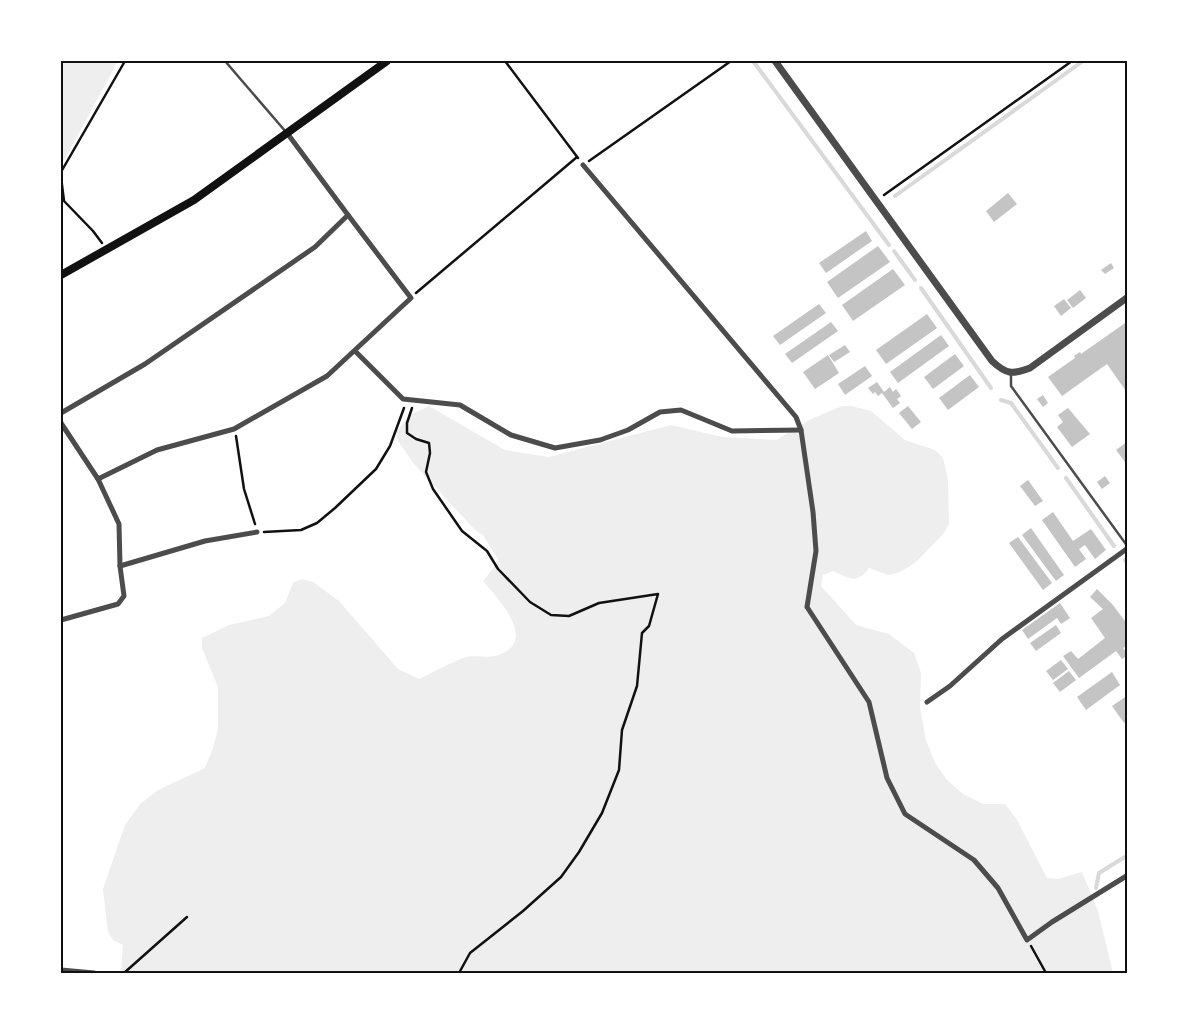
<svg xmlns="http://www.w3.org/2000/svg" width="1189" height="1034" viewBox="0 0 1189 1034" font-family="'Fira Sans',sans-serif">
<rect width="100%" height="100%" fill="#fff"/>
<g fill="#eee">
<path d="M61 61H118L61 166Z"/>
<path d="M429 406 505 450 549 457 671 425 722 437 776 440 811 419 842 406H852L871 411 905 440 935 450 943 458 948 479 949 524 944 533 916 562 907 568 898 573 888 575 869 568C857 585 849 578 833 571L823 575 821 586 856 625 889 634 914 653 921 673 920 707 926 740 935 763 947 780 963 794 983 804H1005L1017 820 1047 878 1058 879 1082 872 1098 911 1113 973H121L123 945 113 940 108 932 103 889 125 825 140 804 158 790 205 768 213 748 218 729V687L202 648V638L229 625 269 616 285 603 293 583 302 579 313 582 339 601 398 669 419 679C434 672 449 663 464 658 475 654 488 659 499 655 539 640 497 598 483 581L499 561 483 535 475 530 414 464 398 441 397 431 410 415Z"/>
</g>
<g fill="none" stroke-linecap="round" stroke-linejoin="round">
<g stroke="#d9d9d9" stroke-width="4">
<path d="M753 61 889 245"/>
<path d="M895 196 1083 61"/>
<path d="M894 251 915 280"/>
<path d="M921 288 991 388"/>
<path d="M1001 400 1011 403 1058 468"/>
<path d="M1066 478 1114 546"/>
<path d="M1125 560 1128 564"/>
<path d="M1096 888 1099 873 1128 855"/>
</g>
</g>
<g fill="#c4c4c4">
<path d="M1008 193 1017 204 994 222 986 211Z"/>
<path d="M866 231 872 241 826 273 819 263Z"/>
<path d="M878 246 890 262 838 298 827 282Z"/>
<path d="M1111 263 1114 268 1105 274 1101 270Z"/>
<path d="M893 269 905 285 853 321 842 305Z"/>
<path d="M1080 290 1086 298 1073 308 1067 300Z"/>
<path d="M1064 299 1071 308 1061 316 1054 306Z"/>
<path d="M819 304 826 313 780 345 773 336Z"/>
<path d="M927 314 937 328 886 364 876 350Z"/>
<path d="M1128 321V348L1125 350 1128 357V394L1107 364 1062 396 1048 377 1075 358 1074 356 1080 352 1081 354Z"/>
<path d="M831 322 838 331 792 363 785 354Z"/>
<path d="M941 335 949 346 898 383 890 372Z"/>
<path d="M845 345 850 352 834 362 829 355Z"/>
<path d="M955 354 964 366 933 389 924 377Z"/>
<path d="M828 355 839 373 815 389 803 372Z"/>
<path d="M865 366 872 376 845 395 838 384Z"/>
<path d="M970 375 979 387 948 410 939 398Z"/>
<path d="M877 382 884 392 890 387 893 392 896 389 901 396 897 399 900 403 893 408 882 393 878 396 875 392 873 394 868 388Z"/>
<path d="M1043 395 1048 403 1043 407 1037 399Z"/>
<path d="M908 406 921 422 912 429 899 413Z"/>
<path d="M1068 408 1090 434 1072 447 1057 427 1063 422 1058 415Z"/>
<path d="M1128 441V466L1116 450Z"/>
<path d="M1105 476 1110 483 1102 489 1097 482Z"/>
<path d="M1028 480 1043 501 1035 506 1020 486Z"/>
<path d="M1053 512 1073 541 1091 529 1106 550 1095 559 1085 545 1079 549 1086 559 1075 567 1042 520Z"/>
<path d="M1031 528 1064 575 1056 581 1022 535Z"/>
<path d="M1018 537 1052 583 1043 590 1009 543Z"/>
<path d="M1097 589 1112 604 1128 625V645L1123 648 1128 655 1122 659 1116 651 1079 678 1063 656 1071 651 1078 659 1105 638 1091 618 1103 609 1090 597Z"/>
<path d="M1060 603 1070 618 1061 624 1057 618 1028 639 1022 630Z"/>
<path d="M1056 625 1061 633 1036 651 1030 643Z"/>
<path d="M1061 660 1068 669 1053 680 1046 671Z"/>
<path d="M1069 671 1076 680 1060 692 1053 683Z"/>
<path d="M1112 672 1120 685 1086 710 1077 697Z"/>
<path d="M1128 695V720L1124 723 1112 706Z"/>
</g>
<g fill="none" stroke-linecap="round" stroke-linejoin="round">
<g stroke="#111" stroke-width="2.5">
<path d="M505 61 578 158"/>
<path d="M589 161 731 61"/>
<path d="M61 172 125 61"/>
<path d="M61 177 64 201 93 231 102 243"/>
<path d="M884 195 1072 61"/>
<path d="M416 293 577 157"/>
<path d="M412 408 407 423V433L416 439 429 443 430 453 426 472 433 489 462 531 487 551 498 569 530 602 551 615 569 616 599 603 658 594 649 626 642 633 637 686 622 730 619 770 602 813 579 852 561 877 523 911 470 953 459 973"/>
<path d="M236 436 244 489 255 524"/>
<path d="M264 532 301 530 317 523 335 508 376 469 390 446 404 408"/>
<path d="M1031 946 1046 973"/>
<path d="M124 973 187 917"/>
</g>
<g stroke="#4c4c4c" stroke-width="2.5">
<path d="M225 61 286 132"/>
<path d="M1011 374V386L1128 547"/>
</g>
<g stroke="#4c4c4c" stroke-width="5">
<path d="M583 165 796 417 801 430 813 512 816 551 807 607 869 702 887 778 905 814 974 860 998 888 1027 940 1052 922 1128 875"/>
<path d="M355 351 403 399 460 405 511 435 555 448 600 440 628 430 660 412 681 410 732 431 801 430"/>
<path d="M61 413 145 364 315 247 348 215 287 133"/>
<path d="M61 423 98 479 119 524 120 566 124 596 118 604 61 620"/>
<path d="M98 479 157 450 234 429 327 376 411 298 348 215"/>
<path d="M120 566 205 541 257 532"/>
<path d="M927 702 950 686 1002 639 1128 548"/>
<path d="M61 970 94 973"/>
</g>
<path stroke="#4c4c4c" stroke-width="7" d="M775 61 992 361C1006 374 1012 375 1030 368L1128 297"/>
<path stroke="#111" stroke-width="8" d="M61 275 194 200 387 61"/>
</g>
<rect width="1189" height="1034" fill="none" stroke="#ffffff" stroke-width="125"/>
<rect x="62" y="62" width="1064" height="910" fill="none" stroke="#111" stroke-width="2"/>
</svg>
